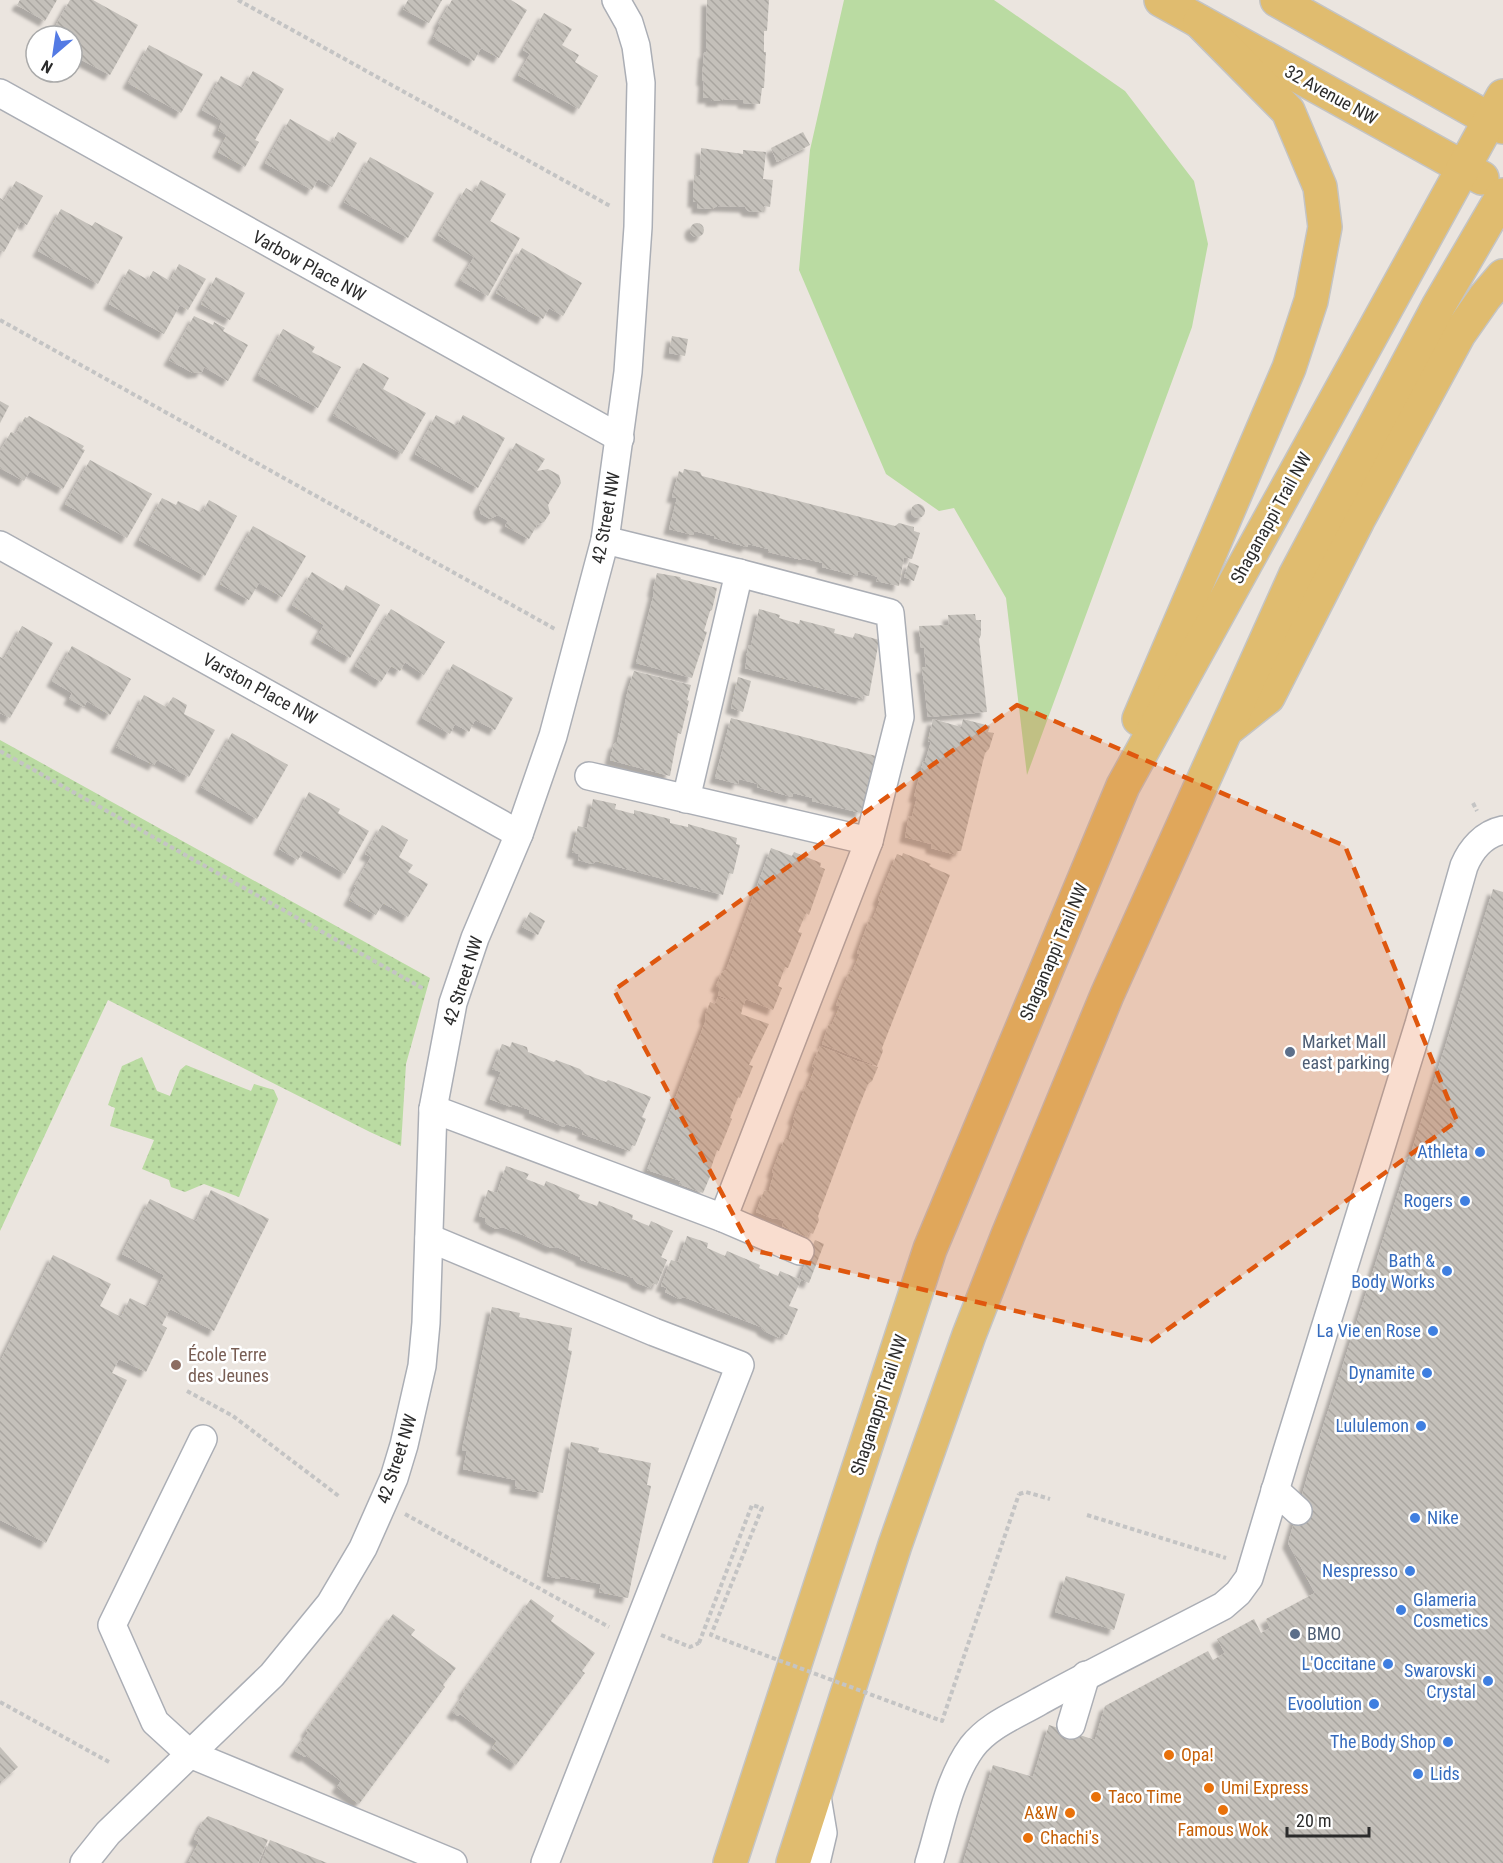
<svg xmlns="http://www.w3.org/2000/svg" width="1503" height="1863" viewBox="0 0 1503 1863" font-family="'Roboto Condensed',sans-serif">
<defs>
<pattern id="park-dots" width="8" height="8" patternUnits="userSpaceOnUse" patternTransform="scale(1.5)"><rect width="8" height="8" fill="#badba2"/><path d="M2 2h.1M6 6h.1" fill="none" stroke="#a0bc8c" stroke-width="1.8" stroke-linecap="round"/></pattern>
<pattern id="building-back-hatch" width="6" height="6" patternUnits="userSpaceOnUse" patternTransform="scale(1.5)"><rect width="6" height="6" fill="#c4c0ba"/><path d="M-1 5l2 2M0 0l6 6M5-1l2 2" fill="none" stroke="#a9a5a0"/></pattern>
<filter id="shadow"><feDropShadow dx="-5.5" dy="5.5" stdDeviation="1.5" flood-color="#0004"/></filter>
</defs>
<rect width="100%" height="100%" fill="#ebe5df"/>
<path fill="#badba2" d="M844 0H994L1125 91 1194 181 1208 244 1192 327 1027 775 1006 598 954 508 939 511 886 474 799 270 810 150Z"/>
<g fill="url(#park-dots)">
<path d="M0 740 430 978 406 1064 401 1146 370 1132 108 1000 0 1231Z"/>
<path d="M142 1057 157 1091 170 1096 180 1070 186 1065 251 1091 254 1084 274 1090 278 1099 239 1197 204 1184 185 1192 171 1187 169 1180 142 1169 154 1140 110 1126 115 1108 108 1105 122 1066Z"/>
</g>
<g fill="url(#building-back-hatch)" filter="url(#shadow)">
<path d="M20 0H57L45 21 17 5Z"/>
<path d="M70 0H93L138 25 110 75 78 58 83 50 72 44V36H58L52 32Z"/>
<path d="M408 0H442L429 23 403 9Z"/>
<path d="M452 0H511L527 10 499 58 481 48 474 61 433 38 440 25 438 24Z"/>
<path d="M707 0H769L767 31H764V52H766L764 88H762L760 104 743 103V100L723 99V101H711V98H703L704 81 702 80 704 53 706 52Z"/>
<path d="M544 13 572 29 562 45 579 55 575 62 598 76 579 109 518 75 530 54 523 50Z"/>
<path d="M149 45 203 74 181 113 128 83Z"/>
<path d="M253 71 284 89 255 140 259 142 245 167 218 152 227 135 218 130 222 121 202 110 221 76 243 88Z"/>
<path d="M290 119 332 143 338 132 357 143 332 187 318 179 312 190 265 163Z"/>
<path d="M803 132 810 145 777 162 771 148Z"/>
<path d="M701 148 743 154V150L766 152 763 179 773 180 770 207 764 206V212L748 211 745 207 717 206 712 209 697 208V202H693L694 175H700Z"/>
<path d="M370 157 434 193 408 238 344 202Z"/>
<path d="M481 180 506 194 490 221 520 238 488 296 460 280 474 257 438 235 466 188 474 193Z"/>
<path d="M16 181 43 196 27 225 21 221 4 252 0 250V198L4 201Z"/>
<path d="M61 209 92 226 95 222 123 237 98 284 38 251Z"/>
<circle cx="697" cy="230" r="7"/>
<path d="M522 248 582 283 563 316 549 308 543 319 496 293Z"/>
<path d="M179 264 206 279 188 310 180 305 164 334 109 304 129 269 148 280 153 271 170 281Z"/>
<path d="M216 277 245 293 230 320 201 304Z"/>
<path d="M194 316 213 325 214 322 225 328 223 331 248 345 228 381 204 367 202 372 193 373 169 360Z"/>
<path d="M283 329 315 347 312 352 341 367 318 408 258 375Z"/>
<path d="M672 336 688 339 685 356 669 353Z"/>
<path d="M363 363 389 378 383 389 426 413 402 454 333 415Z"/>
<path d="M0 401 9 406 0 423Z"/>
<path d="M436 415 457 426 463 415 505 438 478 488 415 454Z"/>
<path d="M29 416 84 446 82 449 85 450 63 489 30 471 24 481 0 468V451L11 432 16 434 25 417 27 418Z"/>
<path d="M516 443 545 459 537 471 548 469 559 475 561 483 548 505 550 513 544 522 537 525 529 539 505 526 508 521 498 515 490 519 481 514 479 507Z"/>
<path d="M90 460 152 494 127 538 65 504Z"/>
<path d="M684 469 700 472 702 476 895 526 899 523 914 527V531L920 533 912 559 904 557 899 586 876 581 878 577 858 571 857 576 822 567 823 563 802 558V560L768 552V549L748 544 747 547 714 538V536L694 531 693 535 669 529 677 498 672 497 679 471 683 473Z"/>
<path d="M162 498 176 505 178 501 202 513 209 500 237 516 205 576 139 540Z"/>
<circle cx="918" cy="511" r="7"/>
<path d="M253 526 306 556 282 597 259 583 249 600 220 584Z"/>
<path d="M909 562 919 566 914 581 904 577Z"/>
<path d="M312 572 343 591 346 585 380 605 350 658 316 638 324 625 292 605Z"/>
<path d="M657 573 680 577 681 579 717 588 712 610 710 611 704 631 707 632 692 678 636 663 654 593 653 590Z"/>
<path d="M391 609 445 642 424 675 405 662 400 671 391 666 381 682 355 666Z"/>
<path d="M759 609 780 615 779 618 799 624 800 620 835 629 834 633 853 638 855 633 879 640 869 696 863 695 862 699 745 668 747 658 746 657 749 645H751Z"/>
<path d="M975 614 976 620H981V635L979 639 987 712 928 717 922 668 926 667 924 648H921L919 626 949 625 948 615Z"/>
<path d="M22 626 53 643 10 718 0 713V657L4 659Z"/>
<path d="M72 646 131 679 110 715 87 701 84 707 69 699 72 693 52 681Z"/>
<path d="M453 664 513 698 495 730 475 720 469 732 455 724 450 734 422 718Z"/>
<path d="M634 671 691 685 687 700 689 701 681 734 678 733 670 776 610 760 614 744 617 742 628 689Z"/>
<path d="M738 677 751 681 743 712 731 708Z"/>
<path d="M144 695 166 707 173 697 187 705 184 714 215 730 189 777 157 760 154 765 116 747Z"/>
<path d="M731 718 876 756 870 778 874 779 866 808 862 806 861 813 812 801 813 798 793 793 792 797 757 787 758 784 739 779 738 784 715 778Z"/>
<path d="M933 719 961 727 963 719 990 726 988 732 994 733 989 749 985 753 961 851H957L956 855 931 848V844L905 837 909 816H912L917 797H914L923 762 925 761 931 742 928 741Z"/>
<path d="M232 733 288 765 257 819 201 787Z"/>
<path d="M309 792 340 809 338 813 369 831 345 874 304 850 298 860 279 849Z"/>
<path d="M593 799 616 804 615 809 634 814V810L670 819V823L688 827V824L737 838 736 844 740 845 733 874 729 873 723 895 596 861 592 864 578 860 579 854 572 852 578 826 587 828Z"/>
<path d="M382 825 408 840 399 857 413 865 408 872 428 884 408 917 383 903 376 915 349 900 356 887 354 886 371 857 365 854Z"/>
<path d="M771 848 792 856 794 852 821 863 820 867 825 869 809 915 806 913 798 932 802 933 788 968 785 967 778 986 782 988 773 1010 746 999 743 1006 741 1014 769 1024 749 1065 753 1066 740 1098 738 1097 730 1118 732 1119 719 1151 717 1150 710 1171 712 1172 703 1193 679 1184 681 1181 647 1170 706 1020 705 1016 710 1002 715 1004 718 997 740 1004 718 995 720 988 716 986 722 972 726 970Z"/>
<path d="M903 853 931 864 929 866 950 875 882 1048 883 1051 877 1066 822 1044 829 1024H832L840 1006 836 1005 850 971 852 972 860 954 857 953 870 918H873L880 901 878 900 897 854 902 856Z"/>
<path d="M1493 889 1503 892V1863H963L993 1765 1033 1777 1049 1725 1095 1740 1105 1706 1208 1651 1213 1660 1225 1653 1217 1639 1254 1619 1261 1633 1270 1628 1266 1619 1315 1593 1288 1543 1311 1464 1445 1047Z"/>
<path d="M530 912 545 921 538 935 522 927Z"/>
<path d="M512 1042 527 1047 528 1052 554 1062 556 1060 580 1069 585 1074 606 1082 608 1080 651 1097 642 1117 646 1119 635 1146 632 1145 630 1151 582 1134 584 1130 566 1124 564 1127 529 1113 530 1110 512 1104 511 1107 490 1099 501 1072 492 1069 502 1044 510 1047Z"/>
<path d="M820 1046 857 1061 878 1067 872 1081 868 1084 858 1109 818 1216 819 1220 813 1234 809 1232 807 1237 782 1226 784 1221 776 1218 774 1219 756 1212 764 1191 769 1190 774 1173 772 1172 785 1138H789L795 1120 793 1119 806 1085 808 1086 815 1068 812 1066Z"/>
<path d="M506 1166 529 1174 526 1179 544 1186 546 1181 580 1195 578 1199 597 1206 599 1201 633 1215 632 1219 649 1226 651 1221 673 1231 661 1257 667 1260 657 1285 653 1283 650 1288 637 1283 633 1278 581 1260 580 1257 557 1247 551 1248 523 1235 502 1227 496 1229 485 1223V1218L479 1216 488 1190 497 1193Z"/>
<path d="M211 1190 269 1219 214 1331 170 1309 162 1325 167 1328 146 1372 119 1359 112 1373 127 1380 46 1543 0 1520V1362L53 1255 111 1284 100 1306 121 1317 130 1298 148 1307 164 1275 122 1254 150 1199 196 1221Z"/>
<path d="M687 1236 708 1243 707 1248 725 1256 727 1251 760 1265 759 1268 778 1276 780 1271 801 1280 789 1306 798 1309 787 1335 781 1333 779 1338 764 1331 761 1327 684 1297 679 1299 665 1292 667 1288 661 1286 671 1260 678 1262Z"/>
<path d="M815 1240 824 1244 809 1283 799 1279Z"/>
<path d="M492 1307 520 1313 519 1317 572 1328 568 1350 572 1351 543 1493 515 1488 516 1480 463 1469 467 1451 462 1450Z"/>
<path d="M571 1442 599 1448 598 1452 651 1463 647 1485 651 1486 628 1598 599 1592 601 1584 560 1576 559 1579 547 1576Z"/>
<path d="M1066 1576 1125 1594 1114 1630 1055 1612Z"/>
<path d="M531 1599 554 1616 551 1621 595 1653 582 1671 585 1673 516 1765 492 1748 497 1741 460 1714 458 1716 452 1712 465 1693 463 1692Z"/>
<path d="M393 1614 415 1630 411 1635 456 1668 443 1685 445 1687 359 1804 337 1787 341 1781 306 1755 305 1757 295 1751 308 1733 306 1731Z"/>
<path d="M0 1747 18 1767 0 1783Z"/>
<path d="M208 1816 268 1840 258 1863H188L199 1842 194 1839 203 1821Z"/>
<path d="M270 1840 327 1863H261Z"/>
</g>
<g fill="none" stroke-linecap="round" stroke-linejoin="round">
<g stroke="#abaeb5" stroke-width="30">
<g id="minor">
<path d="M0 93 620 438"/>
<path d="M605 540 739 573 890 613 900 717 869 841 723 1218"/>
<path d="M0 545 519 834"/>
<path d="M589 776 869 841"/>
<path d="M686 799 739 573"/>
<path d="M433 1109 723 1218 800 1251"/>
<path d="M429 1238 654 1332 740 1365 545 1863"/>
<path d="M203 1439 112 1625 155 1722 190 1754 453 1863"/>
<path d="M1275 1490 1298 1511"/>
<path d="M1071 1725 1086 1675"/>
<path d="M84 1863 108 1833 272 1675 330 1604 363 1548 394 1478 404 1445 422 1366 426 1323 433 1109 453 1003 475 938 519 834 553 736 605 540 628 372 638 227 641 83 636 46 629 23 616 0"/>
<path d="M816 1863 823 1833 816 1791"/>
<path d="M929 1863C941 1825 948 1780 972 1747 989 1725 1016 1715 1040 1701 1100 1668 1162 1638 1223 1606L1238 1593 1249 1578 1287 1451 1419 1024 1464 866C1471 849 1484 834 1503 830"/>
</g>
</g>
<g stroke="#c4c4c4" stroke-width="36">
<g id="major">
<path d="M1161 0 1482 178"/>
<path d="M1277 0 1503 127"/>
<path d="M1139 719 1289 368 1311 301 1325 227 1320 187 1288 111 1200 22"/>
<path d="M1230 727 1268 697 1358 520 1459 334 1485 297 1503 276"/>
<path d="M730 1863 930 1249 1123 786 1503 96"/>
<path d="M793 1863 895 1545 969 1335 1008 1235 1107 995 1295 576 1439 305 1503 195"/>
</g>
</g>
<g stroke="#c4c4c4" stroke-width="4" stroke-dasharray="4.5 3" stroke-linecap="butt">
<path d="M238 0 612 207"/>
<path d="M0 320 555 629"/>
<path d="M0 751 424 989"/>
<path d="M1473 803 1477 811"/>
<path d="M187 1391 233 1416 340 1497"/>
<path d="M1019 1494 1026 1492 1050 1499"/>
<path d="M405 1514 609 1627"/>
<path d="M1087 1515 1226 1558"/>
<path d="M661 1635 690 1647 699 1643"/>
<path d="M0 1702 109 1762"/>
</g>
<use href="#minor" stroke="#fff" stroke-width="27"/>
<use href="#major" stroke="#e0bc6f" stroke-width="33"/>
<path stroke="#c4c4c4" stroke-width="4" stroke-dasharray="4.5 3" stroke-linecap="butt" d="M699 1643 752 1505 762 1508 711 1635 942 1721 1019 1494"/>
</g>
<path fill="#df570e" fill-opacity="0.2" stroke="#df570e" stroke-width="4.5" stroke-dasharray="12 8" stroke-linejoin="round" d="M1017 705 1345 846 1457 1121 1150 1342 752 1250 614 990Z"/>
<g fill="#5c6f8a" stroke="#fff" stroke-width="2">
<circle cx="1290" cy="1052" r="6"/>
<circle cx="1295" cy="1634" r="6"/>
</g>
<g fill="#3f7fe0" stroke="#fff" stroke-width="2">
<circle cx="1480" cy="1152" r="6"/>
<circle cx="1465" cy="1201" r="6"/>
<circle cx="1447" cy="1271" r="6"/>
<circle cx="1433" cy="1331" r="6"/>
<circle cx="1427" cy="1373" r="6"/>
<circle cx="1421" cy="1426" r="6"/>
<circle cx="1415" cy="1518" r="6"/>
<circle cx="1410" cy="1571" r="6"/>
<circle cx="1401" cy="1610" r="6"/>
<circle cx="1388" cy="1664" r="6"/>
<circle cx="1488" cy="1681" r="6"/>
<circle cx="1374" cy="1704" r="6"/>
<circle cx="1448" cy="1742" r="6"/>
<circle cx="1418" cy="1774" r="6"/>
</g>
<circle fill="#8d6e63" stroke="#fff" stroke-width="2" cx="176" cy="1365" r="6"/>
<g fill="#e8710a" stroke="#fff" stroke-width="2">
<circle cx="1169" cy="1755" r="6"/>
<circle cx="1209" cy="1788" r="6"/>
<circle cx="1096" cy="1797" r="6"/>
<circle cx="1223" cy="1810" r="6"/>
<circle cx="1070" cy="1813" r="6"/>
<circle cx="1028" cy="1838" r="6"/>
</g>
<g text-anchor="middle" stroke-width="5" stroke-linejoin="round" paint-order="stroke">
<g font-size="18" fill="#2b2b2b" stroke="#fff">
<text transform="translate(1331 95) rotate(29)" y="6">32 Avenue NW</text>
<text transform="translate(309 266) rotate(29)" y="6">Varbow Place NW</text>
<text transform="translate(606 518) rotate(-80)" y="6">42 Street NW</text>
<text transform="translate(1271 518) rotate(-61)" y="6">Shaganappi Trail NW</text>
<text transform="translate(260 689) rotate(29)" y="6">Varston Place NW</text>
<text transform="translate(1054 952) rotate(-67)" y="6">Shaganappi Trail NW</text>
<text transform="translate(463 981) rotate(-72)" y="6">42 Street NW</text>
<text transform="translate(879 1405) rotate(-72)" y="6">Shaganappi Trail NW</text>
<text transform="translate(397 1459) rotate(-72)" y="6">42 Street NW</text>
</g>
<g font-size="18" fill="#4e5e75" stroke="#fff" text-anchor="start">
<text x="1302" y="1048">Market Mall<tspan x="1302" dy="21">east parking</tspan></text>
<text x="1307" y="1640">BMO</text>
</g>
<g font-size="18" fill="#366cbe" stroke="#fff" text-anchor="end">
<text x="1468" y="1158">Athleta</text>
<text x="1453" y="1207">Rogers</text>
<text x="1435" y="1267">Bath &amp;<tspan x="1435" dy="21">Body Works</tspan></text>
<text x="1421" y="1337">La Vie en Rose</text>
<text x="1415" y="1379">Dynamite</text>
<text x="1409" y="1432">Lululemon</text>
<text x="1427" y="1524" text-anchor="start">Nike</text>
<text x="1398" y="1577">Nespresso</text>
<text x="1413" y="1606" text-anchor="start">Glameria<tspan x="1413" dy="21">Cosmetics</tspan></text>
<text x="1376" y="1670">L'Occitane</text>
<text x="1476" y="1677">Swarovski<tspan x="1476" dy="21">Crystal</tspan></text>
<text x="1362" y="1710">Evoolution</text>
<text x="1436" y="1748">The Body Shop</text>
<text x="1430" y="1780" text-anchor="start">Lids</text>
</g>
<g font-size="18" fill="#785e54" stroke="#fff" text-anchor="start">
<text x="188" y="1361">École Terre<tspan x="188" dy="21">des Jeunes</tspan></text>
</g>
<g font-size="18" fill="#c56008" stroke="#fff" text-anchor="start">
<text x="1181" y="1761">Opa!</text>
<text x="1221" y="1794">Umi Express</text>
<text x="1108" y="1803">Taco Time</text>
<text x="1058" y="1819" text-anchor="end">A&amp;W</text>
<text x="1223" y="1836" text-anchor="middle">Famous Wok</text>
<text x="1040" y="1844">Chachi's</text>
</g>
</g>
<g transform="translate(54 54) rotate(209)"><circle r="28" fill="#ffffff" stroke="#aaaaaa" stroke-width="1.5"/>
<path d="M0-4.5L10 22L0 15L-10 22Z" fill="#537ae4"/>
<text y="-9" font-size="16" font-weight="bold" text-anchor="middle" fill="#2b2b2b">N</text>
</g>
<path d="M1287 1827v9h82v-9" fill="none" stroke="#2b2b2b" stroke-width="3"/>
<text x="1296" y="1827" font-size="18" fill="#2b2b2b" stroke="#ffffff" stroke-width="4.5" paint-order="stroke">20 m</text>
</svg>
